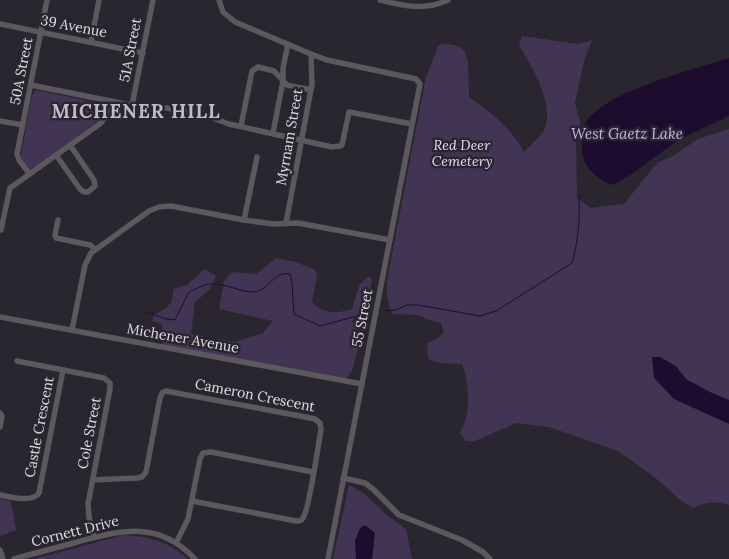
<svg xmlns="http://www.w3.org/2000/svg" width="729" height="559" viewBox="0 0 729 559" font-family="Lora,serif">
<rect width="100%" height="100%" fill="#2a2630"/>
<g fill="#423553">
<path d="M522 36 579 44 592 40 584 61 575 103 581 126 576 141 577 198 591 208 624 204 657 163 673 156 698 139 729 129V505C715 501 706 502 693 508L680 500 657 479 618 451 549 427 516 423 475 441H466L460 433C462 428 465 423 466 418 470 404 468 377 462 364L440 363 428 359 427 343 435 340 444 333 441 323 429 320 418 315 393 314C386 301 386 291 388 276H392L388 275 426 77 438 46 441 44C449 43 457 45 464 50L468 62 469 97C490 111 512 129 524 152 530 145 538 139 543 132 557 108 532 66 519 45Z"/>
<path d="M36 90 104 104 106 106 103 117 35 168 30 169 22 159 21 154 32 95Z"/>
<path d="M276 258 296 262 315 270 317 275 312 302C323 314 337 314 352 309L359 285 369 276 372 280 368 303 352 321 361 337 352 371 345 381 163 347 162 324 152 321 154 315C167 308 174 305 173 289L187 285 204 269 216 276 210 289 195 302 191 334 203 336 207 347 217 339 235 342 263 333 273 321 219 309 224 281 232 272 256 274Z"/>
<path d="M349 485 365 494 388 516 406 529 412 559H333Z"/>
<path d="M0 499 11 501 16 530 0 536Z"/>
<path d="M124 535C151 537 167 541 188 559H34Z"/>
</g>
<g fill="#1e0c2f">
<path d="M729 58V116L678 140 632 174 612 185C597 179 583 168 582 150 582 142 581 131 585 124 602 92 695 69 729 58Z"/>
<path d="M652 357H660L676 366 686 379 710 392 729 400V424L674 399 654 378Z"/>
<path d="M365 525 375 533 372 559H356L355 541 360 528Z"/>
</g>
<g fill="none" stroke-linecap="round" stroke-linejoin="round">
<g stroke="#1e0c2f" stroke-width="1">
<path d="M385 311 396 310 407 305H418L480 316 496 311 572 263C578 241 580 221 579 197L582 195"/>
<path d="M146 312 166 319 175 320 189 292C196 289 204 284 211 284 225 283 240 292 253 292 269 291 273 271 290 274L292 283 294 314 320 326 368 313"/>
</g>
<g stroke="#5b595e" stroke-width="5.5">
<path d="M219 0 223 12 235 22 311 54 327 60 416 79 420 84 328 559"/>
<path d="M380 0C404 6 425 11 448 0"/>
<path d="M0 24 143 53"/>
<path d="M91 42 99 0"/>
<path d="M31 85 140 107 166 108 202 114 229 124 332 147 340 146 342 145 349 112 412 124"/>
<path d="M132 105 153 0"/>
<path d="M0 121 23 125"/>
<path d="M241 126 252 71 258 67 274 71 287 85 311 90"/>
<path d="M273 133 283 81V68L288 44"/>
<path d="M56 155 80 189 84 192H88L95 186 94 180 70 145"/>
<path d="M257 157 244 220 273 224 298 223 390 240"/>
<path d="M29 173 19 160 17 154 47 0"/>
<path d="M58 220 55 235 56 238 90 245 95 249"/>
<path d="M286 223 312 84 311 54"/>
<path d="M1 230 10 188 101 123 108 113 111 101"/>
<path d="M0 317 362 384"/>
<path d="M72 330 85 265 91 253 149 211 159 207 171 206 244 220"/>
<path d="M17 361 104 378 110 383V389L88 504 89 517 94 537"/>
<path d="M0 413 2 416 0 427"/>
<path d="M343 478 365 483 373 489 399 515 462 540 483 552 490 559"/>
<path d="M93 480 137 478 142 477 146 472 160 398 162 393 166 391 300 416 315 419 320 423 321 429C319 442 308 512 303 518 301 521 300 521 296 521L192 501"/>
<path d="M0 495C11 497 32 503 39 493L63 370"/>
<path d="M176 543 188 519 200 459 203 453 211 452 313 472"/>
<path d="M0 550 3 559"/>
<path d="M14 559C35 553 56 548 77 542 122 530 159 520 195 559"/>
</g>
</g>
<g text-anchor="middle" stroke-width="5" stroke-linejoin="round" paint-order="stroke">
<g font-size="14" fill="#e0dde4" stroke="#2a2630">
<text transform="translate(74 26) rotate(11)" y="5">39 Avenue</text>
<text transform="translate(130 50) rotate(-79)" y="5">51A Street</text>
<text transform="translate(21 71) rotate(-79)" y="5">50A Street</text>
<text transform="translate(289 137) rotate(-80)" y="5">Myrnam Street</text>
<text transform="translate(362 318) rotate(-79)" y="5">55 Street</text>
<text transform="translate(183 338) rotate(10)" y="5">Michener Avenue</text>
<text transform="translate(255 395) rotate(11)" y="5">Cameron Crescent</text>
<text transform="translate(39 427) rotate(-79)" y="5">Castle Crescent</text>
<text transform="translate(89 433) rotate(-79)" y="5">Cole Street</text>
<text transform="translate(75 531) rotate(-14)" y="5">Cornett Drive</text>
</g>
<g font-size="14" font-style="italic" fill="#e5daf5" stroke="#2a2630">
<text x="462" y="150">Red Deer<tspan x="462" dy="16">Cemetery</tspan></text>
</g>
<g font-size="15" font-style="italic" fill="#cdb0f3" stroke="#2a2630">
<text x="627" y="139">West Gaetz Lake</text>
</g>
<g font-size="19" font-weight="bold" letter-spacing="1" fill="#c0bbc8" stroke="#2a2630">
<text x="136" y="118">MICHENER HILL</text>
</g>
</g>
</svg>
